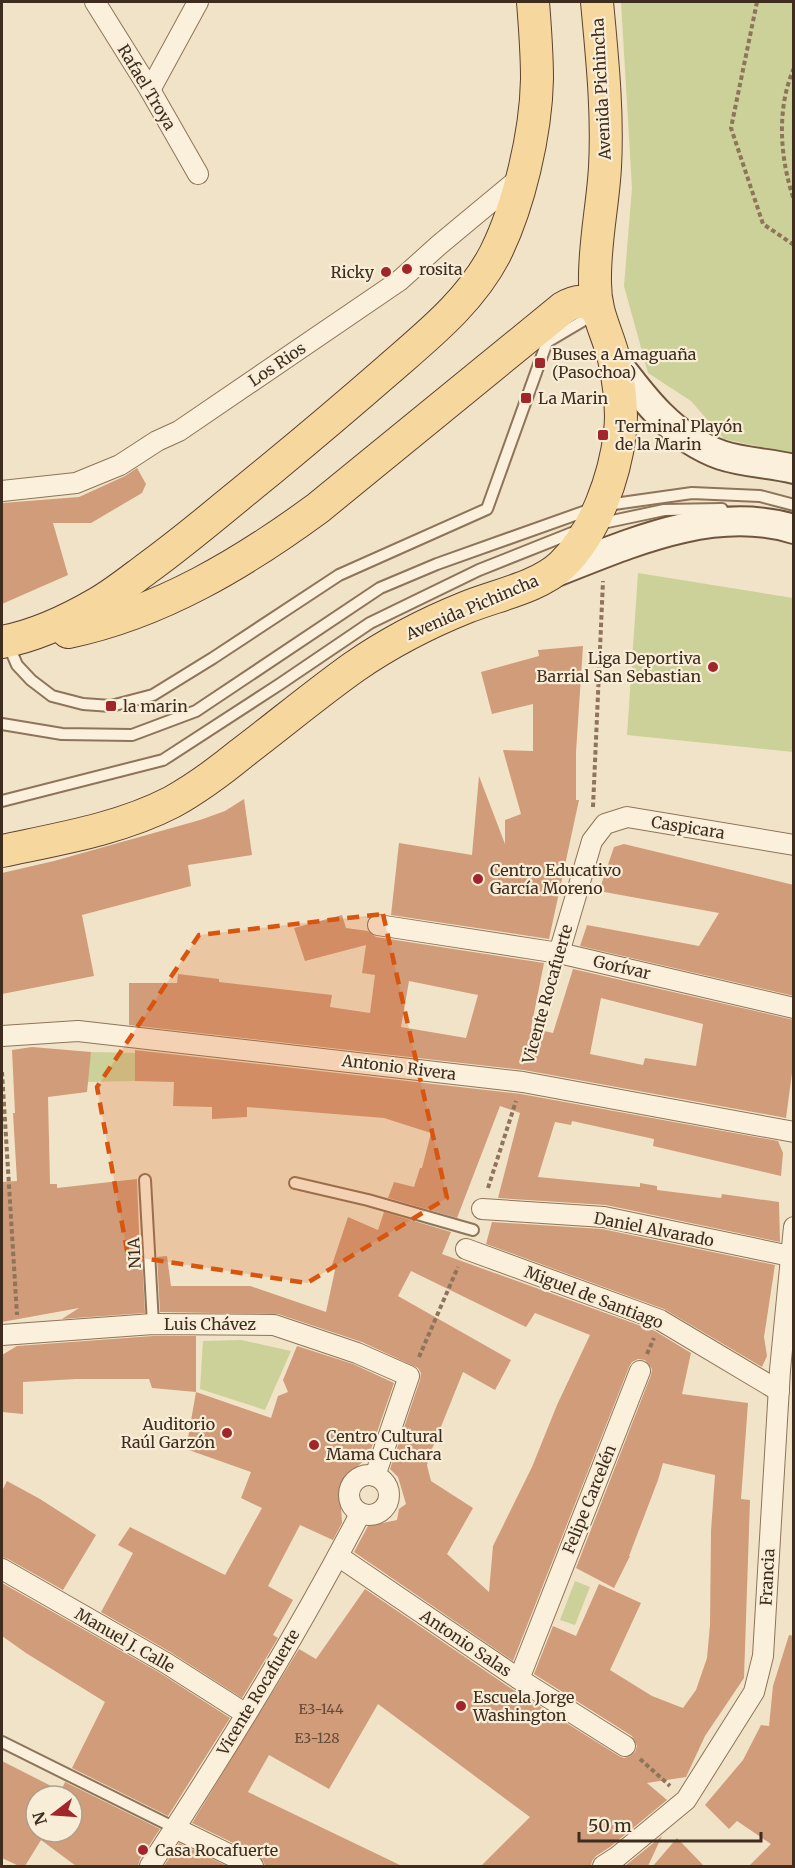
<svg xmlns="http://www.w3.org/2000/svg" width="795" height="1868" viewBox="0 0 795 1868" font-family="Merriweather,serif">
<rect width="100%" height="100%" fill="#f1e3c7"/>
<g fill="#ccd199">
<path d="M621 2H793V454L724 439 691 401 648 373 624 286 632 188Z"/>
<path d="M638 573 793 598V752L627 735Z"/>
<path d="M91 1052 135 1053V1081L87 1082Z"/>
<path d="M241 1340 291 1351 265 1410 200 1389 203 1341Z"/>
<path d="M575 1581 590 1587 575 1625 560 1620Z"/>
</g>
<g fill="#d19c7a" fill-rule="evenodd">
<path d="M137 468 146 484 142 493 91 523H53L68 575 2 604V503L79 497 125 476Z"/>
<path d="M583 646 576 752V800H579L549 939 391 915 399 843 472 855 479 776 505 844V820L521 814 503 750 533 751V704L492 714 481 672 539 656 538 650Z"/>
<path d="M244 799 252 855 188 865 191 886 82 915 94 976 2 994V873L54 861 200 820 225 811Z"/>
<path d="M624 844 794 885V996L580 946 587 925 699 946 719 913 599 891 614 847Z"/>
<path d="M342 915 346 928 368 931 376 937 544 963 531 1028 553 1033 573 969 794 1020V1058L786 1118 524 1070 129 1025V983H177L178 974 219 979V982L332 995 330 1007 370 1013 375 975 362 973 366 945 305 961 294 928ZM409 981 478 995 466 1038 401 1027ZM601 998 703 1024 696 1066 645 1058 643 1065 590 1054Z"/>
<path d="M32 1047 91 1052 87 1092 48 1097 50 1184H57V1188L137 1179 140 1258H142L145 1313 62 1319 79 1308 2 1322V1182L17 1181 13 1113H15L12 1050Z"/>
<path d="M135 1050 521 1094 778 1141 783 1153 781 1176 653 1146 654 1139 572 1121 571 1125 555 1122 538 1177 640 1187V1183L657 1186V1190L721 1198 722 1194 779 1202 780 1242 606 1205 498 1198 520 1113 500 1106 457 1218 388 1198 394 1182 414 1187 420 1168H422L431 1133 384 1118 247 1107V1117L212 1119V1107L173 1106 174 1082 135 1081Z"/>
<path d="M384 1212 451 1232 442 1254 655 1331 691 1353 682 1394 748 1403 741 1499 750 1500 744 1678 705 1736 686 1777 647 1783 667 1800 610 1847 596 1856 592 1861 591 1866H481L530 1817 378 1704 329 1789 269 1755 248 1792 402 1866H265L263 1860 258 1855 192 1823 299 1649 316 1659 365 1589 512 1689 619 1756 624 1758 631 1756 635 1752 637 1746 632 1736 534 1674 553 1626 576 1636 599 1584 641 1603 610 1670 652 1696 683 1708 696 1690 707 1658 710 1625 711 1531 715 1475 663 1463 658 1480 629 1556H630L614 1588 576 1568 651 1375 652 1369 645 1360 638 1359 632 1362 629 1367 513 1661 354 1552 368 1526 397 1520 399 1509 406 1504 398 1477 390 1469 420 1380 421 1373 418 1368 362 1342 278 1314 160 1312 157 1257 167 1256 171 1286H250L326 1312 335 1270 331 1268 348 1217 378 1230ZM411 1271 526 1327 535 1313 590 1335 557 1405 532 1467 493 1546 489 1592 447 1554 473 1508 431 1481 427 1465 430 1454 463 1372 495 1390 511 1360 398 1296Z"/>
<path d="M492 1222 602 1229 775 1265 764 1337 767 1356 762 1367 664 1309 486 1244Z"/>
<path d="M153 1336H196V1392L152 1388 149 1379H76L23 1382V1414L2 1412V1355L17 1346Z"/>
<path d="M297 1346 353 1364 394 1383 368 1458 346 1475 340 1486 342 1523 333 1540 300 1525 268 1586 293 1600 273 1635 278 1638 242 1698 172 1653 101 1612 133 1553 118 1545 130 1527 225 1575 262 1508 241 1498 251 1472 186 1449 196 1392 271 1418 278 1396 288 1392 283 1380Z"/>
<path d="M7 1481 40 1499 96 1535 63 1590 8 1559 2 1557V1491Z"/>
<path d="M2 1583 160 1673 230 1718 168 1816 72 1768 105 1702 26 1653 2 1636Z"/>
<path d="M789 1635 794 1636V1866H749L771 1844 737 1821 729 1829 705 1805 743 1760 761 1725 769 1726 773 1686Z"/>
<path d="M2 1761 61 1791 65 1782 160 1829 140 1859 138 1866H76L41 1840 25 1866H19L2 1858ZM36 1796H72V1832H36Z"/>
<path d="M662 1836 648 1866H624H625Z"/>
<path d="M677 1838 704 1866H653Z"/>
<path d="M179 1843 227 1866H164Z"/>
</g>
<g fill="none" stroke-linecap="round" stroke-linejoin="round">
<g stroke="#8e745a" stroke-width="14">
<g id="service">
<path d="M598 524 664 510 722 509"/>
<path d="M8 644 17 665 31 680 52 696 83 704 111 706 153 695 213 658 339 575 487 509 547 342 596 313"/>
<path d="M2 724 62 734 132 735 196 711 380 588 437 564 600 506 692 493 760 496 794 505"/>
<path d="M2 801 163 760 280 684 370 623 479 570 577 531"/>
<path d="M145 1180 153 1324"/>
<path d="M295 1183 368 1200 473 1230"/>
<path d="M2 1742 175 1828"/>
</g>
</g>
<g stroke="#8e745a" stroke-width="22">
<g id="minor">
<path d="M95 2 150 90 198 174"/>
<path d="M150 90 198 2"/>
<path d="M2 491 76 483 120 465 157 441 179 431 399 281 439 245 522 176"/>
<path d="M378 925 559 953 794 1008"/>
<path d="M559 953 592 841 605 824 627 817 794 845"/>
<path d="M2 1036 78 1031 523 1082 794 1132"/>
<path d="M482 1209 604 1217 790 1256"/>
<path d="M466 1249 660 1320 779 1391"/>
<path d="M2 1335 153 1324 274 1325 357 1353 409 1376 375 1476"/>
<circle cx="369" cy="1495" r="20"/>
<path d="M338 1556 519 1679 625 1746"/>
<path d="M2 1569 166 1663 246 1714"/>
<path d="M519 1679 640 1371"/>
<path d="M175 1828 253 1866"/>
<path d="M150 1866C225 1752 297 1635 360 1514"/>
<path d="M603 1866 617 1857 686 1800 754 1692 763 1656 780 1370 794 1227"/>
</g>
</g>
<g stroke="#70553d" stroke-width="32">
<g id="secondary">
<path d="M614 359C643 398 673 438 721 455 745 463 770 463 794 469"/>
<path d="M551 574C626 545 712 504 794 529"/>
</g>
</g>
<g stroke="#5c422f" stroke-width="34">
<g id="primary">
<path d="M68 632C160 613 243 563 318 508L563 308C576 300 588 298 598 312"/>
<path d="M2 642C34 636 69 620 98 603 115 593 130 581 146 569 189 538 229 503 270 470 310 437 349 404 388 370 428 335 470 302 495 254 519 206 536 133 537 79 537 53 535 27 533 2"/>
<path d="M2 851C58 839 120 829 172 802 197 788 220 771 242 753 279 725 316 694 354 667 390 642 427 623 467 607 497 595 539 587 562 565 595 533 615 477 620 432 623 409 619 383 614 359 607 331 595 314 595 283 594 244 603 205 605 167 608 112 602 56 597 2"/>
</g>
</g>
<g stroke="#8e745a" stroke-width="4" stroke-dasharray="4.5 3" stroke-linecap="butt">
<path d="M757 2 731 128 763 224 794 245"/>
<path d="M794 68C776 109 780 159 794 200"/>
<path d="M593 807 603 581"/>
<path d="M527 1062 553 974"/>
<path d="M2 1072 17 1315"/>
<path d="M488 1188 516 1101"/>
<path d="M647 1354 654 1338"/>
<path d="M419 1357 458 1267"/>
<path d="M640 1759 670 1786"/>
</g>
<use href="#service" stroke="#fbf0db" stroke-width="10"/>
<use href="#minor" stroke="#fbf0db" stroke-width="20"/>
<use href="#secondary" stroke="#fbf0db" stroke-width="28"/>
<use href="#primary" stroke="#f6d79d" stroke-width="32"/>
</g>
<path fill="#d7550e" fill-opacity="0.2" stroke="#d7550e" stroke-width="4.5" stroke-dasharray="12 8" stroke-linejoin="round" d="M383 914 447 1198 307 1283 128 1256 97 1087 199 935Z"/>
<g fill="#a1262b" stroke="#f8edd7" stroke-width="2">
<circle cx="407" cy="269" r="6"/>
<circle cx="386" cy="272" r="6"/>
<rect x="534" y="357" width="12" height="12" rx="3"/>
<rect x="520" y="392" width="12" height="12" rx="3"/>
<rect x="597" y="429" width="12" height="12" rx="3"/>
<circle cx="713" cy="667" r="6"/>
<rect x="105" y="700" width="12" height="12" rx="3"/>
<circle cx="478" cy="879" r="6"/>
<circle cx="227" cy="1433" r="6"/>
<circle cx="314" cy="1445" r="6"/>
<circle cx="461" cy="1706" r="6"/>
<circle cx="143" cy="1850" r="6"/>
</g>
<g text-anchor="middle" stroke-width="4.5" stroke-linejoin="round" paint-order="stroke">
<g font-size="14" fill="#634936">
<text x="321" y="1714">E3-144</text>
<text x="317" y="1743">E3-128</text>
</g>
<g font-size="16" fill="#3e2d1f" stroke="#f8edd7">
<text transform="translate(147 87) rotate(59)" y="6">Rafael Troya</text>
<text transform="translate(601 89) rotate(-93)" y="6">Avenida Pichincha</text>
<text transform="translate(277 364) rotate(-34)" y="6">Los Rios</text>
<text transform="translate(472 607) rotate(-23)" y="6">Avenida Pichincha</text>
<text transform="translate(688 827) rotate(9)" y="6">Caspicara</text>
<text transform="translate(622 967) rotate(13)" y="6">Gorívar</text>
<text transform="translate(547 994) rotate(-74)" y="6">Vicente Rocafuerte</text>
<text transform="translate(399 1067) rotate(7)" y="6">Antonio Rivera</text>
<text transform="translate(654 1229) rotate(11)" y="6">Daniel Alvarado</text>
<text transform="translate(134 1253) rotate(-93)" y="6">N1A</text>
<text transform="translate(594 1297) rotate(21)" y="6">Miguel de Santiago</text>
<text x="210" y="1330">Luis Chávez</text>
<text transform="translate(589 1499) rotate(-68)" y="6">Felipe Carcelén</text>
<text transform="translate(767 1577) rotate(-87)" y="6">Francia</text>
<text transform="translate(125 1640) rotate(30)" y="6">Manuel J. Calle</text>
<text transform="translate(466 1643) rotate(34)" y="6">Antonio Salas</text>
<text transform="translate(258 1692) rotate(-59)" y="6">Vicente Rocafuerte</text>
</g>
<g font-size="16" fill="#3e2d1f" stroke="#f8edd7" text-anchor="start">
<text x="419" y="275">rosita</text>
<text x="374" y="278" text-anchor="end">Ricky</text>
<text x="552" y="360">Buses a Amaguaña<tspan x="552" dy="18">(Pasochoa)</tspan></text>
<text x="538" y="404">La Marin</text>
<text x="615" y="432">Terminal Playón<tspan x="615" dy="18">de la Marin</tspan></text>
<text x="701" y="664" text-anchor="end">Liga Deportiva<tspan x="701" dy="18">Barrial San Sebastian</tspan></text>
<text x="123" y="712">la marin</text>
<text x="490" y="876">Centro Educativo<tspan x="490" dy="18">García Moreno</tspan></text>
<text x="215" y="1430" text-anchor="end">Auditorio<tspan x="215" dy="18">Raúl Garzón</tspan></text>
<text x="326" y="1442">Centro Cultural<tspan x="326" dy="18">Mama Cuchara</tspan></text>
<text x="473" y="1703">Escuela Jorge<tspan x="473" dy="18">Washington</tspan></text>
<text x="155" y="1856">Casa Rocafuerte</text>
</g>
</g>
<rect width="795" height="1868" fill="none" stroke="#3e2d1f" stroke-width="6"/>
<g transform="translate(54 1814) rotate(253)"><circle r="28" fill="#f8edd7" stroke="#aea08d" stroke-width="1.5"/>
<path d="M0-4.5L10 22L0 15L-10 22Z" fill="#a1262b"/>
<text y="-9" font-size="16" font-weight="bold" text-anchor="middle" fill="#3e2d1f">N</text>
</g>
<path d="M579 1832v9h182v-9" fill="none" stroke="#3e2d1f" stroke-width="3"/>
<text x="588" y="1832" font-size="18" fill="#3e2d1f" stroke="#f8edd7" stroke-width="4.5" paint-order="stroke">50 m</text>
</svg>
